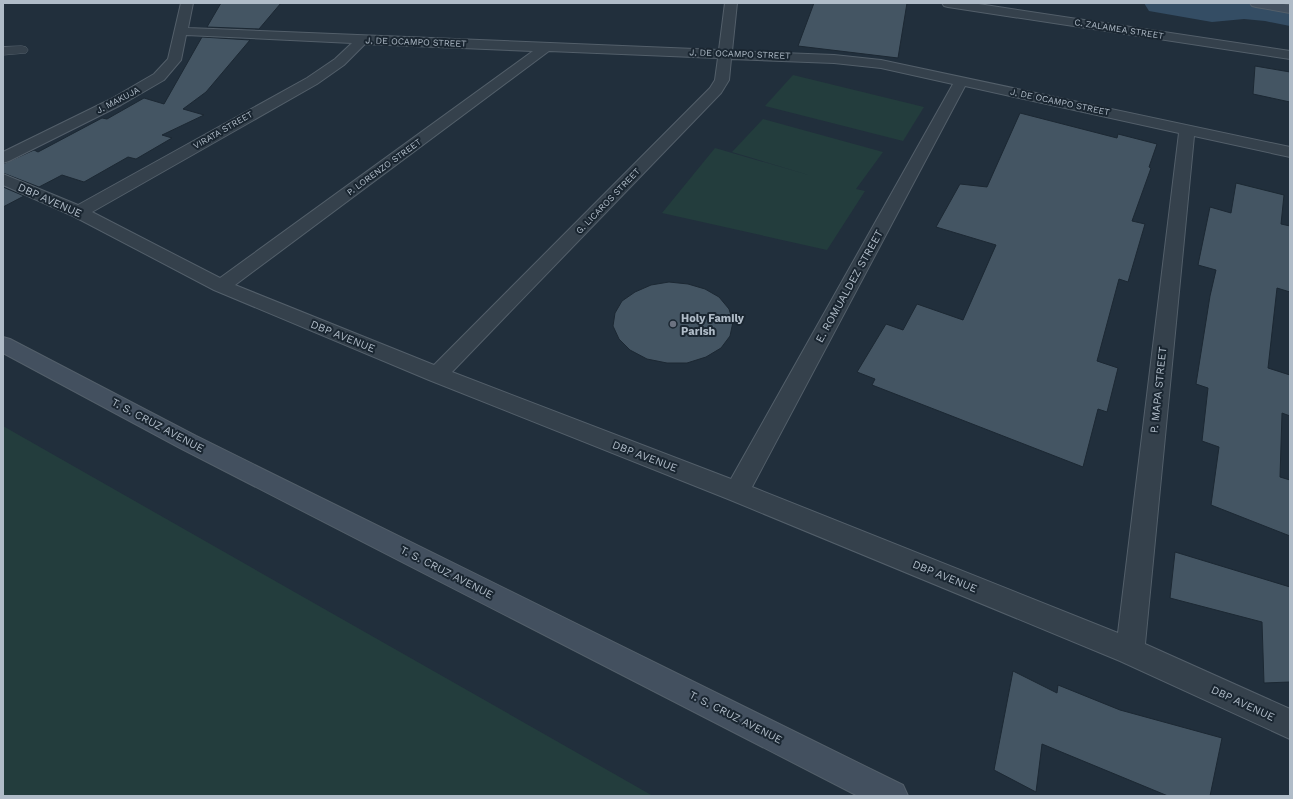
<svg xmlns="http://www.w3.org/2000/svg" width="1293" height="799" viewBox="0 0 1293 799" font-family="'Work Sans',sans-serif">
<rect width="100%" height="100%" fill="#212f3c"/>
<g fill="#233d3d">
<path d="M793 75 924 107 903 141 765 106Z"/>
<path d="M763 119 883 152 856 189 865 191 827 250 662 213 715 148 812 176 732 152Z"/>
<path d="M3 426 653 796H3Z"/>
</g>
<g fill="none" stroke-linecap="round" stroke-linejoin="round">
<path fill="#344d64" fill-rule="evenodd" d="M1144 3H1287L1290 4V26L1265 21 1244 19 1212 22 1149 11Z"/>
</g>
<g fill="#445563" stroke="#1c2833">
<path d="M221 3H281L259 29 207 27Z"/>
<path d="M814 3H907L898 58 798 46Z"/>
<path d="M202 37 250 40 206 92 183 109 204 115 162 135 172 138 136 159 128 157 84 182 62 175 39 187 3 173V164L34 150 38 152 102 118 107 119 144 98 164 104Z"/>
<path d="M1255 66 1290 72V102L1253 94Z"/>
<path d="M1020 113 1117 138 1118 134 1157 144 1149 167 1151 168 1132 221 1145 224 1128 282 1119 279 1097 361 1118 368 1107 412 1098 409 1083 467 872 385 875 379 857 372 886 324 903 330 917 304 963 320 996 245 936 227 960 184 987 187Z"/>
<path d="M1236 183 1284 195 1281 224 1290 226V292L1277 288 1268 368 1290 375V416L1282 413 1280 477 1290 480V536L1211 505 1219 447 1202 441 1208 388 1196 384 1210 296 1216 270 1198 265 1210 207 1231 213Z"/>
<path d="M3 187 24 196 3 207Z"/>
<path d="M669 282 688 284 705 289 719 297 729 309 733 322 730 336 721 348 706 357 687 363H667L647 359 630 350 619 339 613 326 615 313 622 301 635 292 651 285Z"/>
<path d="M1175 552 1290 587V682L1264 683 1262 622 1170 598Z"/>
<path d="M1013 671 1057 693 1058 685 1120 710 1222 738 1210 796H1168L1042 744 1036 792 994 770Z"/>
</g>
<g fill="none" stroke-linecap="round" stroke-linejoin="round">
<g stroke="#535f6a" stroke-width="1">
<path id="lane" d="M22 46 26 47 28 50 26 53 3 55V47Z"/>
</g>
<g stroke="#535f6a" stroke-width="2">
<g id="street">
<path d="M181 3H193L188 28 719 50 725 3H737L732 51 834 55 881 60 1290 147V157L1194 136 1145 644 1290 709V739L1120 661 728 499 429 380 214 290 73 216 3 185V174L78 205 307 78 335 59 352 43 186 35 181 60 164 80 121 105 9 161 3 163V152L111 99 154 74 168 59ZM365 44 533 51 220 278 92 212 317 84 344 65ZM549 51 718 58 715 80 710 88 434 365 235 285ZM731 59 834 63 881 68 953 84 731 479 452 372 721 93 729 80ZM965 86 1179 133 1118 633 752 487Z"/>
<path d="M942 3H972L1290 51V59L948 7 944 6Z"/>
</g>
</g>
<g stroke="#535f6a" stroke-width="2">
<g id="secondary">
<path d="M1250 3H1276L1290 5V13L1256 7 1252 6Z"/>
<path d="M3 337 10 339 196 436 903 785 908 796H858L180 448 3 353Z"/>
</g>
</g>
<use href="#lane" fill="#35414c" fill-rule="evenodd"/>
<use href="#street" fill="#35414c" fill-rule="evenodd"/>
<use href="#secondary" fill="#43505f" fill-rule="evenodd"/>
</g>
<circle fill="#6b7280" stroke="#1a2631" stroke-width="1.5" cx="673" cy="324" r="4"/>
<g text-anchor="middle" stroke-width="4" stroke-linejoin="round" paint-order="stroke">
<g font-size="9" fill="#b0bcc8" stroke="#1a2631">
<text transform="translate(1119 29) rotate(9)" y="3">C. ZALAMEA STREET</text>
<text transform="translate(416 42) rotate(2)" y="3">J. DE OCAMPO STREET</text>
<text transform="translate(740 54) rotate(2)" y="3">J. DE OCAMPO STREET</text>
<text transform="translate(118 100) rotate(-28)" y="3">J. MAKUJA</text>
<text transform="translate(1060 102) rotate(12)" y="3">J. DE OCAMPO STREET</text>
<text transform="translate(223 130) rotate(-30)" y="3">VIRATA STREET</text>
<text transform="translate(384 167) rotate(-36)" y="3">P. LORENZO STREET</text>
<text transform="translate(608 201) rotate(-46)" y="3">G. LICAROS STREET</text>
</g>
<g font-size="11" fill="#b0bcc8" stroke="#1a2631">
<text transform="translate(50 200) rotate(24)" y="4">DBP AVENUE</text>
<text transform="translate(849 286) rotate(-61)" y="4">E. ROMUALDEZ STREET</text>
<text transform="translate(343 336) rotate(22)" y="4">DBP AVENUE</text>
<text transform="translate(1158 390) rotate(-84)" y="4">P. MAPA STREET</text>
<text transform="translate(158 425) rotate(28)" y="4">T. S. CRUZ AVENUE</text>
<text transform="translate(645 456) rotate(21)" y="4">DBP AVENUE</text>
<text transform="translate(447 572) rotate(27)" y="4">T. S. CRUZ AVENUE</text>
<text transform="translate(945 576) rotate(22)" y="4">DBP AVENUE</text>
<text transform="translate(1243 703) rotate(25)" y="4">DBP AVENUE</text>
<text transform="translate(736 717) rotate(27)" y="4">T. S. CRUZ AVENUE</text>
</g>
<g font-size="11" font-weight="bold" fill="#b0bcc8" stroke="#1a2631" text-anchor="start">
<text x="681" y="322">Holy Family<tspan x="681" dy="13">Parish</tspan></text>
</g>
</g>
<rect width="1293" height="799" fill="none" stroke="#b0bcc8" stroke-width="8"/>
</svg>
